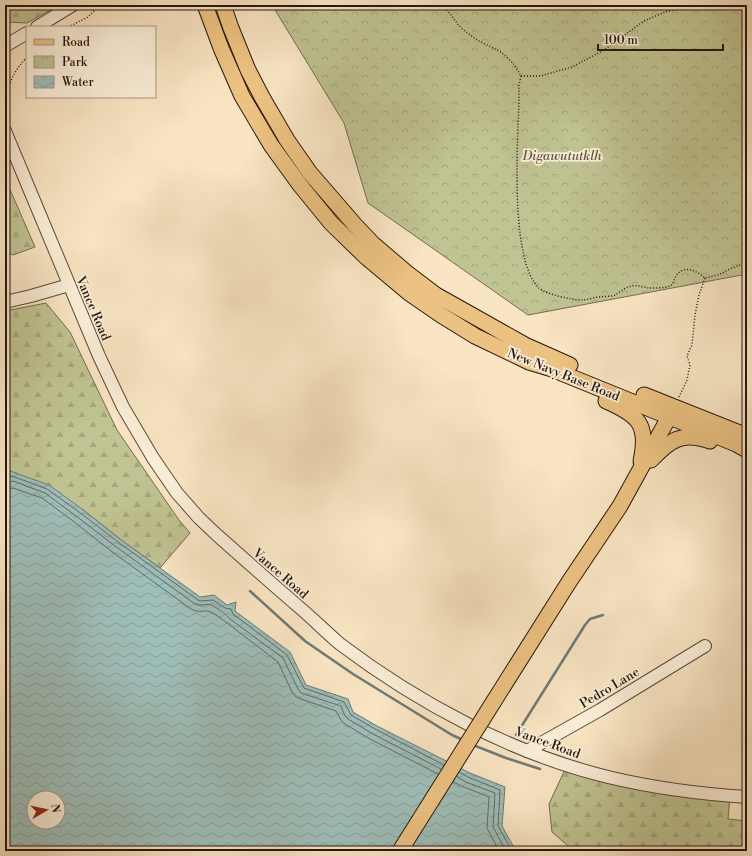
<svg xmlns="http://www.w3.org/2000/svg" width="752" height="856" viewBox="0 0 752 856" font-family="'Libre Bodoni',serif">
<defs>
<pattern id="forest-firs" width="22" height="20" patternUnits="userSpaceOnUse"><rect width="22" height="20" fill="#c0c392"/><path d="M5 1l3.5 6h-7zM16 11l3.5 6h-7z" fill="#a5a77d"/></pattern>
<pattern id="park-crowns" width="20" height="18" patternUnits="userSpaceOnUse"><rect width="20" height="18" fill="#c0c392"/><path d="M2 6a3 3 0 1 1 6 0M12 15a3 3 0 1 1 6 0" fill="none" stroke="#a5a77d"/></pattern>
<pattern id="water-waves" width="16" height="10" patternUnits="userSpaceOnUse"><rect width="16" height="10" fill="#9ebeb9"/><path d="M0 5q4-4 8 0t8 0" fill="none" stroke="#88a29e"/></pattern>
</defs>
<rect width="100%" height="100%" fill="#f9e5c3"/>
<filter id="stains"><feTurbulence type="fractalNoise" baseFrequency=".005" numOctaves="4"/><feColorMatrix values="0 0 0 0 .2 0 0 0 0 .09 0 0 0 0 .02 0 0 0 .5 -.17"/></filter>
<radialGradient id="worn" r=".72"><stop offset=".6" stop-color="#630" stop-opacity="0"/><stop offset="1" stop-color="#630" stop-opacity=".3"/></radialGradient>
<g fill="url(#forest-firs)" stroke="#736c50">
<path d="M5 5H59L27 23 5 22Z"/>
<path d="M5 178 35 247 13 255 5 251Z"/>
<path d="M46 303 70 332 117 430 179 520 190 533 160 568 120 539 82 509 10 471 5 476V311Z"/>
<path d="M567 765 730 796 728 819 747 821V851H574L552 832 549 804Z"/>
</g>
<path fill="url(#park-crowns)" stroke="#736c50" d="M272 5H747V274L528 315 368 203 344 123Z"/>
<path fill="url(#water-waves)" stroke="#6e7a75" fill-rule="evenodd" d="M10 471 49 485 82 509 120 539 200 597 214 595 227 605 236 602 235 611 290 652 306 685 348 699 353 712 377 726 470 773 505 787 502 826 512 844 517 851H5V476ZM34 798H58V822H34Z"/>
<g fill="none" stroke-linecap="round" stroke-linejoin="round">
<g stroke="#626a64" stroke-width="1">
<path d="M5 478 12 476 47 489 79 512 118 542 198 600 201 601 213 600 225 608 231 609 233 614 287 655 304 688 344 702 351 715 375 729 444 765"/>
<path d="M5 483 13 481 45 493 76 516 115 546 195 604C201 607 206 603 211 605 215 606 228 616 230 619L283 658 298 689 301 693 341 706 345 716 348 719 373 734 441 769"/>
<path d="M5 489 13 488 42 498 73 521 111 551 191 609C200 614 205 609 211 612 215 614 223 620 227 623L278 662 292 692 296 697 301 699 336 711 341 720 345 724 370 739 438 774"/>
<path d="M459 772 468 777 500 790 498 826 512 851"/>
<path d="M457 777 466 782 495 793 493 827 506 851"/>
<path d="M453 782 464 787 489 797 487 828 499 851"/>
</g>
<g stroke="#6e7a75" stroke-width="2.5">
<path d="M250 591 305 641 353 674 452 735 463 740"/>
<path d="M516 735 585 625 590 619 603 615"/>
<path d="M473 745 506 758 540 769"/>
</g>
<g stroke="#5b493b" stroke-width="14">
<g id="minor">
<path d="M37 27 73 5"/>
<path d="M5 46 27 33"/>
<path d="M5 131 99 356 123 407 153 458 177 493 199 518 217 535C244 559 271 583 299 607 313 619 326 632 340 644 418 703 513 754 608 777 654 788 700 794 747 797"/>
<path d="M5 302 31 296 69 285"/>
<path d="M527 751 600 710 705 646"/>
</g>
</g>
<g stroke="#26150e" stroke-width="17">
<g id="major">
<path d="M205 5 221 48 242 96 271 145 300 185 331 223 366 257 409 293 441 315 475 336 529 362 549 368 736 444 747 450"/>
<path d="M223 5 231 28 248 70 262 97 287 140 310 173 355 225 373 244 407 273 436 295 525 345 570 365"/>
<path d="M644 395 747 436"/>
<path d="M606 401C638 415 649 424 641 461"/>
<path d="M651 460C670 440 682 431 710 441"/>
<path d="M494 701 569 582 620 506 674 408"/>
</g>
</g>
<g stroke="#26150e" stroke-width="1.5" stroke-dasharray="1 2" stroke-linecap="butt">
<path d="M443 5 461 28 477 40 501 52 513 63 521 76"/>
<path d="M730 5 739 8 747 14"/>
<path d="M68 27 88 17 100 5"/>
<path d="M521 76 519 85C519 98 519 111 518 125 517 160 512 263 539 288 545 294 572 300 582 300 588 300 594 297 600 297 604 296 611 297 615 295 619 293 623 289 628 287 635 284 642 287 649 288 655 288 665 288 670 286 674 284 674 279 676 276 684 264 697 271 705 278L718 275 730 269 747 262"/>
<path d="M521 76H540L572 67 604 50 644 21 665 12 695 5"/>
<path d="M5 100C9 82 14 71 27 57"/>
<path d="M679 397 687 380 690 365 687 356 692 345 695 315 699 295 705 278"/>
</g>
<use href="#minor" stroke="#fbeed8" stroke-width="12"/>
<use href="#major" stroke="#ecc282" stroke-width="15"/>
<g stroke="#26150e" stroke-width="17" stroke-linecap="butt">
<path id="major-bridge" d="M400 851 494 701"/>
</g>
<use href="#major-bridge" stroke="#ecc282" stroke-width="15"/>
</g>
<g text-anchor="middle" stroke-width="3.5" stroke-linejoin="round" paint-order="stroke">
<g font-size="13" font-style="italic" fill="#5c523c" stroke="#fbeed8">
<text x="562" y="160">Digawututklh</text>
</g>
<g font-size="13" fill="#26150e" stroke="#fbeed8">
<text transform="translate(94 308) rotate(67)" y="5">Vance Road</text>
<text transform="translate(564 374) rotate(22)" y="5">New Navy Base Road</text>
<text transform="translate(281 573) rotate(41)" y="5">Vance Road</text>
<text transform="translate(609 687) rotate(-31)" y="5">Pedro Lane</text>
<text transform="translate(548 742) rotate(20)" y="5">Vance Road</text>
</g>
</g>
<rect width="752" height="856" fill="none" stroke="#f9e5c3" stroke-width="20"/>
<rect x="6" y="6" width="740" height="844" fill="none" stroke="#26150e" stroke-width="2"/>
<rect x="10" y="10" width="732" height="836" fill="none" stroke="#26150e"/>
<rect x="26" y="26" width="130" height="72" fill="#fbeed8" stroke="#a69787"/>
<rect x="34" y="39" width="20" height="6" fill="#ecc282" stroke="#a69787"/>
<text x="62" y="46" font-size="12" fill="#26150e">Road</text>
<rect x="34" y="56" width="20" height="12" fill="url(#park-crowns)" stroke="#a69787"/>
<text x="62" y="66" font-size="12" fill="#26150e">Park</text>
<rect x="34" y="76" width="20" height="12" fill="url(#water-waves)" stroke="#a69787"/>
<text x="62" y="86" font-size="12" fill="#26150e">Water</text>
<g transform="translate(46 810) rotate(81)"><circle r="19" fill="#fbeed8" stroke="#a69787"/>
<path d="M0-3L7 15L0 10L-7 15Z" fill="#8f2418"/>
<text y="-6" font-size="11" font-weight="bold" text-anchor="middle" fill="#26150e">N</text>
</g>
<path d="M598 44v6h125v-6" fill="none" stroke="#26150e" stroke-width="2"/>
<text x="604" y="44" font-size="12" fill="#26150e" stroke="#fbeed8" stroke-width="3" paint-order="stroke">100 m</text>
<rect width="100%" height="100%" filter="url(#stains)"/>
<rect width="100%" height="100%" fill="url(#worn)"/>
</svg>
